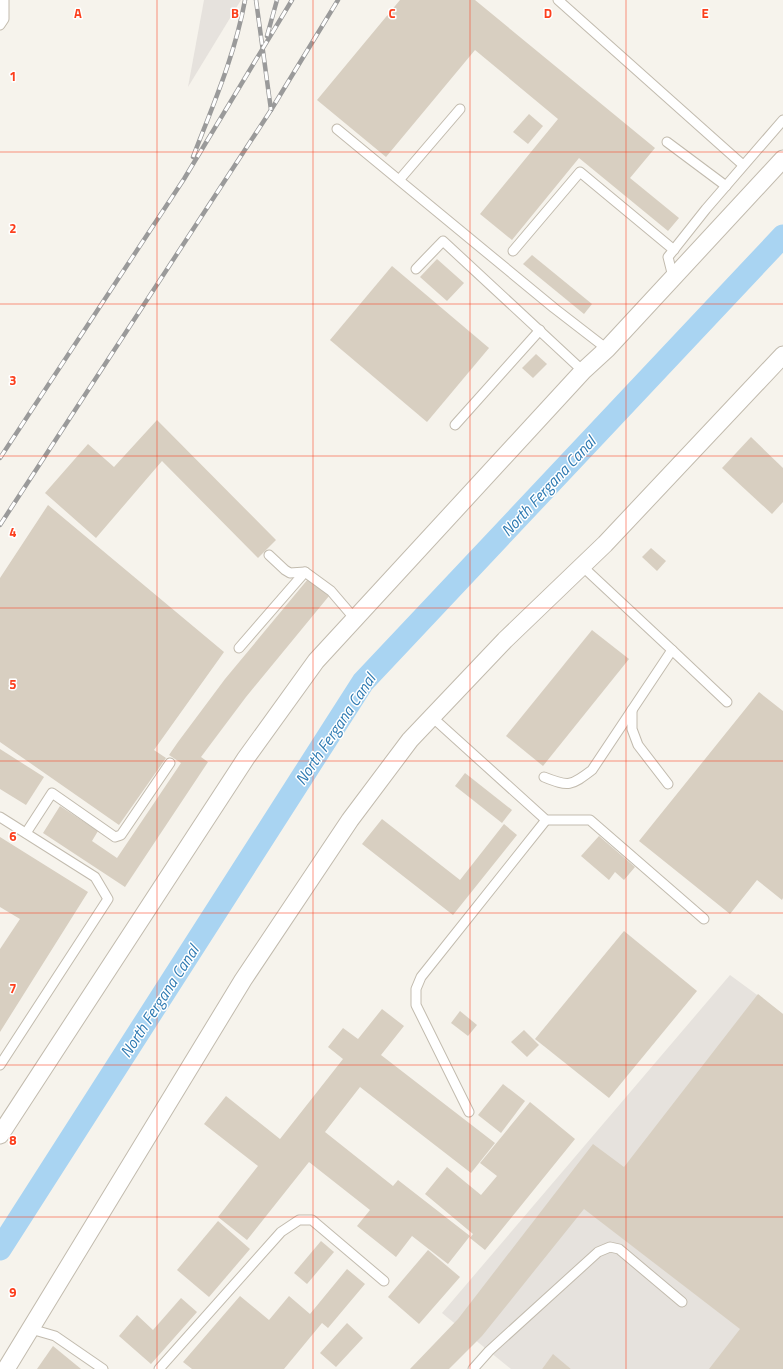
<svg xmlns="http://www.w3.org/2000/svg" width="783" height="1369" viewBox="0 0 783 1369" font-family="'Titillium Web',sans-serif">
<rect width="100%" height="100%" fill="#f6f3ec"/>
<g fill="#e6e2dd">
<path d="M204 0H241L188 87Z"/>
<path d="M730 975 783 1014V1369H571L553 1355 542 1369H511L442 1313Z"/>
</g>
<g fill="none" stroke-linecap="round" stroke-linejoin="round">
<path stroke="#a9d4f2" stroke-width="23" d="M0 1249 363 682 783 236"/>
</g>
<g fill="#d8cfc1">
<path d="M400 0H475L655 148 630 178 679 218 668 231 579 158 512 240 480 214 558 119 475 50 386 157 317 100Z"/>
<path d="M529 114 543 126 528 144 513 132Z"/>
<path d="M532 255 592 304 584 314 523 264Z"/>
<path d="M437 259 464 283 447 301 420 277Z"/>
<path d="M392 266 489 348 427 422 330 340Z"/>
<path d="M536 354 547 364 533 378 522 368Z"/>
<path d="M157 420 276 540 258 558 162 461 96 538 45 493 88 444 114 467Z"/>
<path d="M751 437 783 468V502L772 514 722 468Z"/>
<path d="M48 505 224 652 154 750 166 758 119 825 0 742V578Z"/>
<path d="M651 548 666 561 657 571 642 557Z"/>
<path d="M308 579 329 596 246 697 201 757 208 762 125 887 43 833 60 806 98 831 92 841 117 858 181 763 169 755 178 742 225 679Z"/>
<path d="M592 630 629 659 543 766 506 736Z"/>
<path d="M759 692 783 711V898L782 900 757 880 730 914 639 841Z"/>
<path d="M0 749 44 777 26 805 0 789Z"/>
<path d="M465 773 512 810 502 823 455 786Z"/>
<path d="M382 819 460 880 504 824 517 835 453 915 362 844Z"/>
<path d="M599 836 635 867 624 880 615 872 609 880 581 856Z"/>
<path d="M0 837 88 892 0 1032V949L20 919 0 907Z"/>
<path d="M624 931 697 991 609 1098 535 1039Z"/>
<path d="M758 994 783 1014V1369H709L740 1329 584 1209 482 1336 449 1369H410L458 1319 593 1144 624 1167Z"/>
<path d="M382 1009 404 1026 381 1055 495 1143 471 1173 360 1087 325 1132 393 1186 398 1180 470 1236 448 1264 412 1236 396 1257 357 1226 370 1210 309 1162 247 1240 218 1217 258 1166 204 1124 226 1096 280 1139 343 1059 328 1047 343 1028 358 1039Z"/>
<path d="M460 1011 477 1025 468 1036 451 1023Z"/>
<path d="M524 1030 539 1045 527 1057 511 1042Z"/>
<path d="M503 1084 525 1101 501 1133 478 1115Z"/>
<path d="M530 1102 575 1139 485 1250 470 1238 473 1234 425 1194 447 1167 481 1195 497 1176 480 1163Z"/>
<path d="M218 1221 250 1249 209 1297 177 1270Z"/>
<path d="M321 1241 334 1252 307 1284 294 1273Z"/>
<path d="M428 1250 460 1277 419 1324 388 1297Z"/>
<path d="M347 1269 365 1284 328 1328 322 1323 284 1369H192L183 1362 240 1296 269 1320 289 1296 310 1314Z"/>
<path d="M181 1298 197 1312 151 1364 119 1336 137 1315 153 1330Z"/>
<path d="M347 1323 363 1338 336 1367 320 1353Z"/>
<path d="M53 1346 81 1369H37Z"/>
<path d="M553 1354 571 1369H542Z"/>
</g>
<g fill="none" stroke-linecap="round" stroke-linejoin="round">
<g stroke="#c2bbae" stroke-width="11">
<g id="service">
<path d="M558 0 743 165"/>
<path d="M0 25 4 19V0"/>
<path d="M337 129 554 308 607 349"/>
<path d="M667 142 726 186"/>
<path d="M400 179 460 109"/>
<path d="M513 251 580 172 674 250"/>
<path d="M416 269 443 241 583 371"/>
<path d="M673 277 668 257 706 209 783 120"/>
<path d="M455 425 540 330"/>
<path d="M269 555 285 570 290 573 305 572 331 591 355 619"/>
<path d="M239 648 305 572"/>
<path d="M672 650 727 702"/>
<path d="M632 710V729L638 745 668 784"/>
<path d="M432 717 546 820H590L704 919"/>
<path d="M544 777C569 787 571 786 592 770L672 650 582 566"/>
<path d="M0 817 95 877 108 899 0 1065"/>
<path d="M26 833 52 793 115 837 121 835 170 763"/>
<path d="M469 1112 416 1005V989L421 977 546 820"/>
<path d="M31 1329 55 1336 103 1369"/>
<path d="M159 1369 281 1232 299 1220H312L384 1281"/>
<path d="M473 1369 489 1351 598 1252 610 1247 619 1249 682 1302"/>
</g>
</g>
<g stroke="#c2bbae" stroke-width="19">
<g id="minor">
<path d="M0 1135 246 758 316 661 583 371 607 349 783 159"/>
<path d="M6 1369 243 980 350 820 410 740 505 640 605 544 783 355"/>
</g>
</g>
<use href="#service" stroke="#fff" stroke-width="9"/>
<use href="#minor" stroke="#fff" stroke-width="17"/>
<g stroke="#9a9a9a" stroke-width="4.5">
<g id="rail">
<path d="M256 0 271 110"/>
<path d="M267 36 277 0"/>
<path d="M193 157C213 105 235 55 245 0"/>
<path d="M0 458 184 179 292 0"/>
<path d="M0 525 271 110 338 0"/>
</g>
</g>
<use href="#rail" stroke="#fff" stroke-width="3" stroke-dasharray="9" stroke-linecap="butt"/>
</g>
<path fill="none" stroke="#fc3f1d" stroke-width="1" stroke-opacity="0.55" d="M157 0V1369M313 0V1369M470 0V1369M626 0V1369M0 152H783M0 304H783M0 456H783M0 608H783M0 761H783M0 913H783M0 1065H783M0 1217H783"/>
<g text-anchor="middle" stroke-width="3" stroke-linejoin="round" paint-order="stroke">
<g font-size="16" font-style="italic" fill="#2e7ab2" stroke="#fff">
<text transform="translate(548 486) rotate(-47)" y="6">North Fergana Canal</text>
<text transform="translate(335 729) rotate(-56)" y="6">North Fergana Canal</text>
<text transform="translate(159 1001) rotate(-57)" y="6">North Fergana Canal</text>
</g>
</g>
<g font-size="13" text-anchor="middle" font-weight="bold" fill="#fc3f1d" stroke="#fff" stroke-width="3" stroke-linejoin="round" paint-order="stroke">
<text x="78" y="18">A</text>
<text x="235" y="18">B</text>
<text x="392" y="18">C</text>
<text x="548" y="18">D</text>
<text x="705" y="18">E</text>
<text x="13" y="81">1</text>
<text x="13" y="233">2</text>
<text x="13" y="385">3</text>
<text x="13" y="537">4</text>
<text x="13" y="689">5</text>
<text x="13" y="841">6</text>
<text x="13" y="993">7</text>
<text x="13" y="1145">8</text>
<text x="13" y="1297">9</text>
</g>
</svg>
